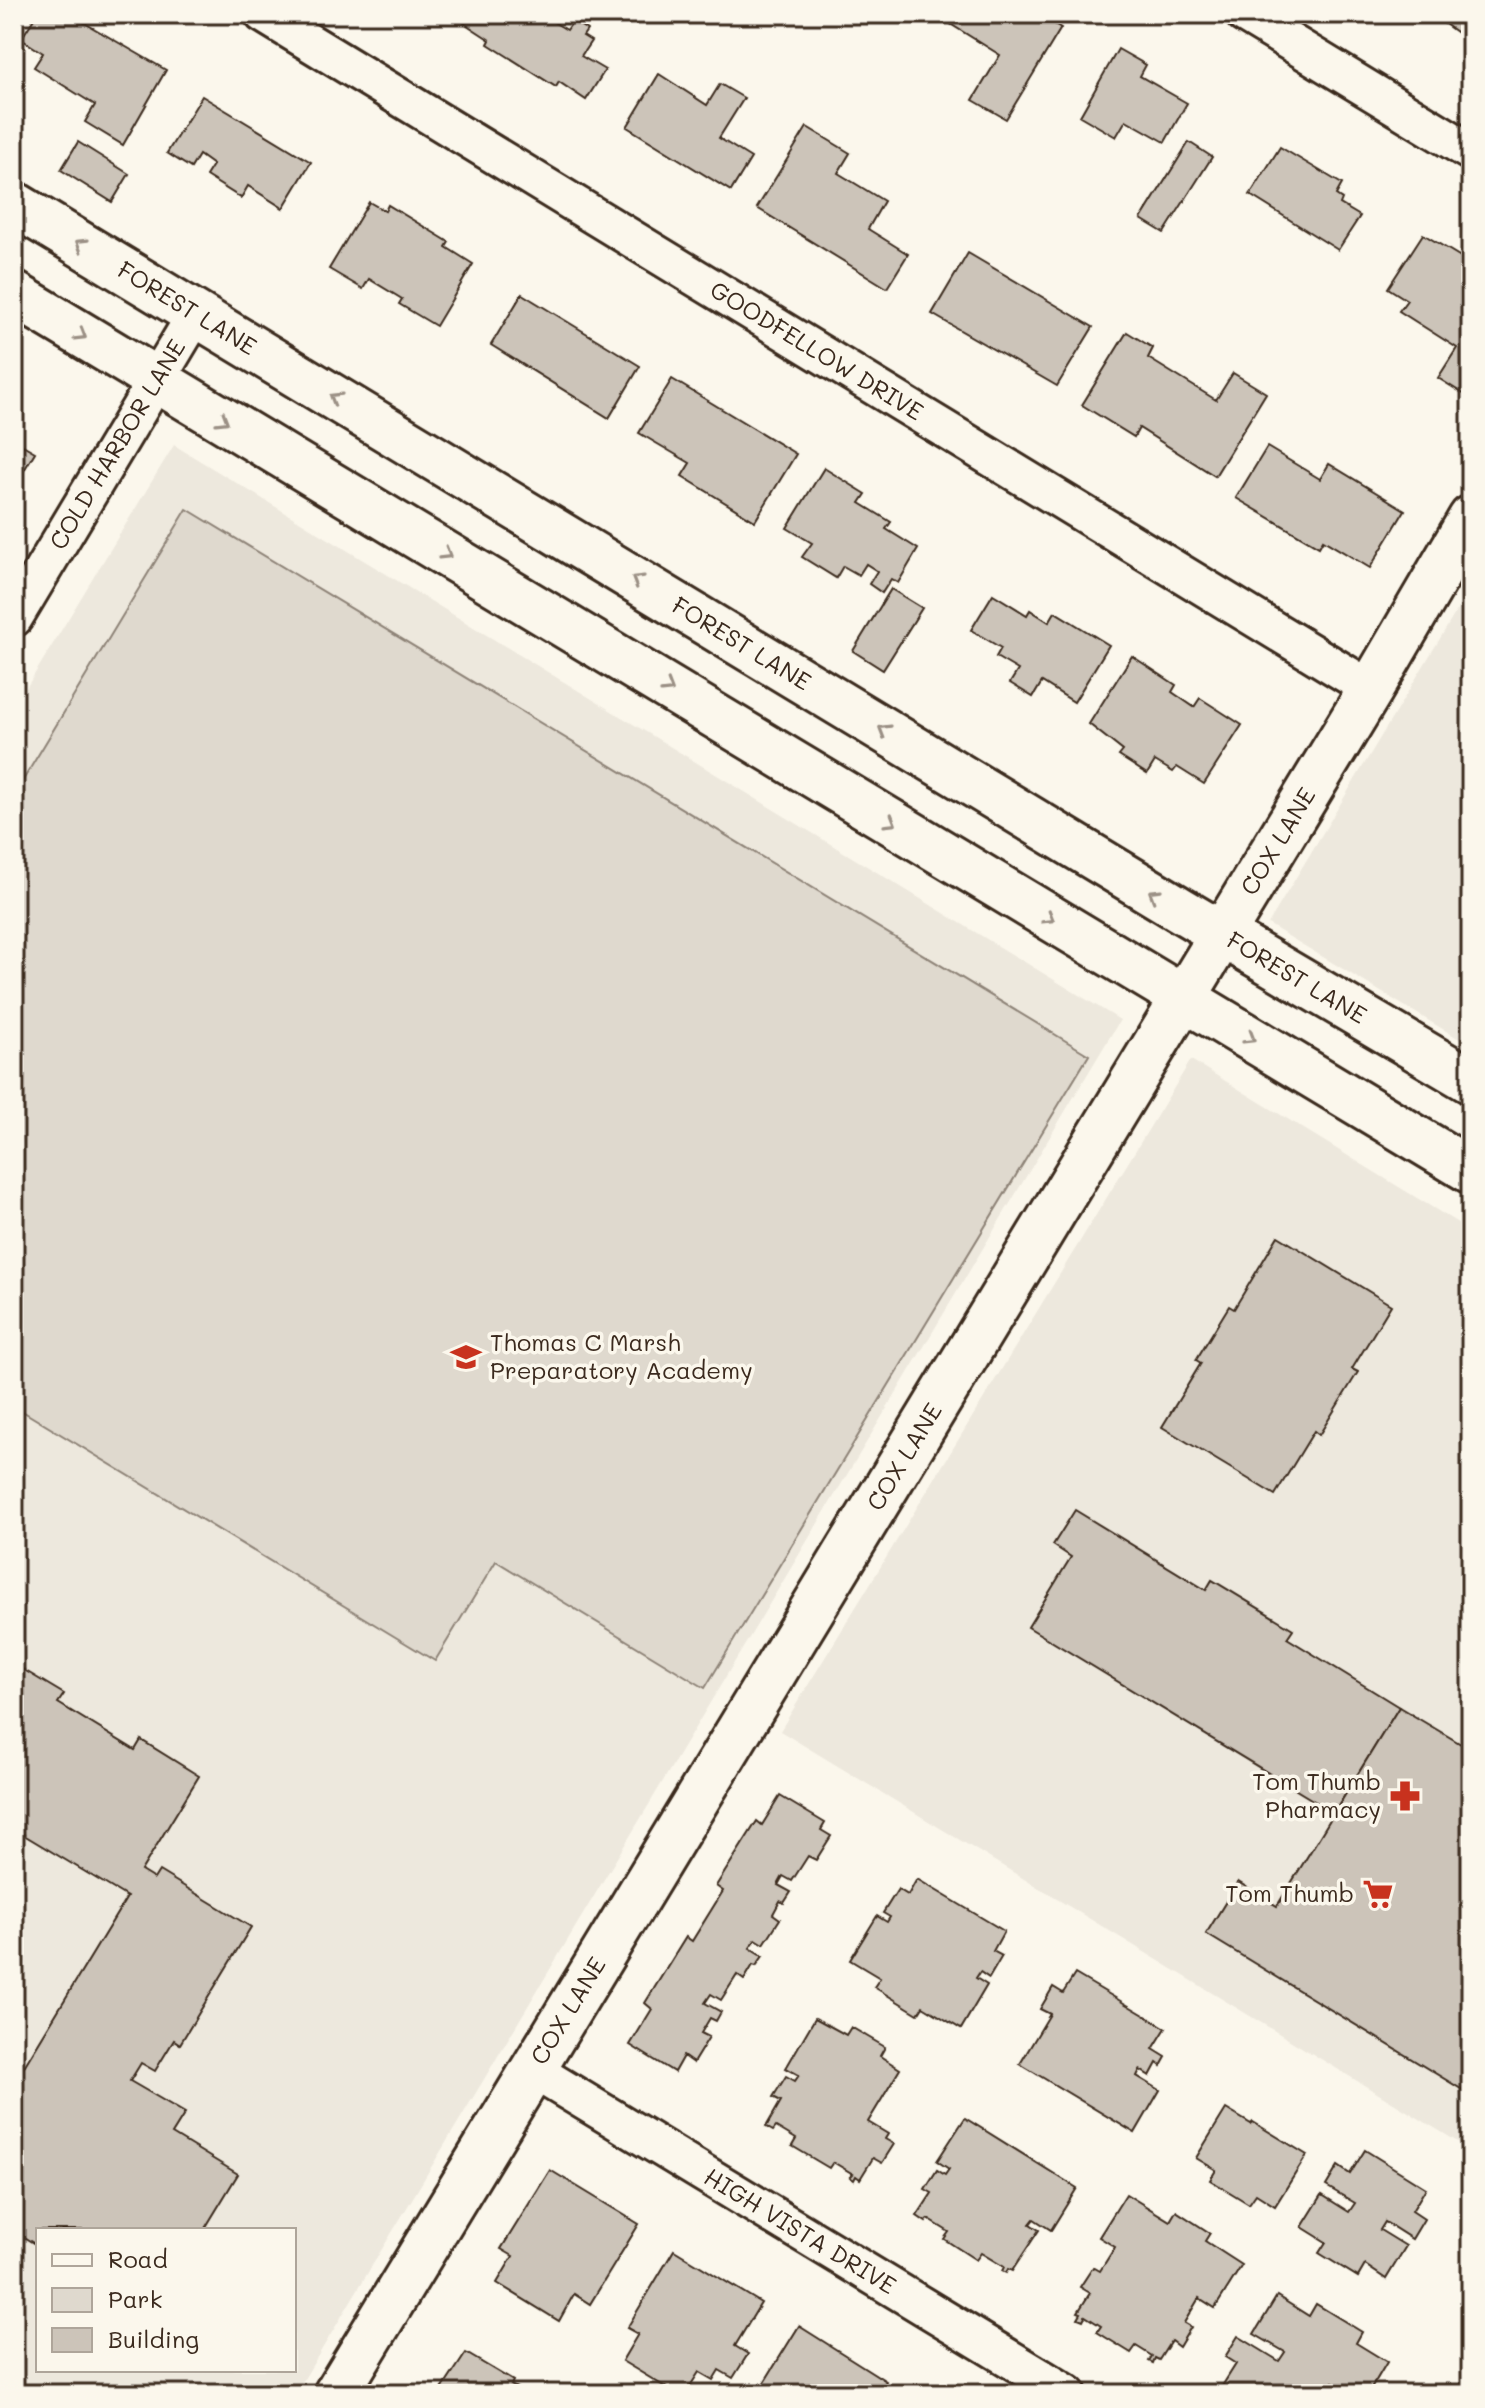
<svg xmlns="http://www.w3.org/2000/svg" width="1485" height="2408" viewBox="0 0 1485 2408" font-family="Mali,sans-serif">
<rect width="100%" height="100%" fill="#fbf7ec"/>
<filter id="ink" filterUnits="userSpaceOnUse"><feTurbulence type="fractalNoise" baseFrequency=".0125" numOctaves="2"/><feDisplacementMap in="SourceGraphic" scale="16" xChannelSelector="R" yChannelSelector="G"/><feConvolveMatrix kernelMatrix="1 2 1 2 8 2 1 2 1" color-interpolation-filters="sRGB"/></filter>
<g filter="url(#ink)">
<g fill="#ede8dd" fill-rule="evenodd">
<path d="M174 445 1120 1020 295 2394H14V708ZM38 2230H294V2370H38Z"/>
<path d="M1471 587V1046L1268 924Z"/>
<path d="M1191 1060 1471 1231V2150L780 1731Z"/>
</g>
<path fill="#dfd9ce" stroke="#8d8276" stroke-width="2" d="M187 509 1089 1055 705 1688 496 1561 435 1661 14 1406V795Z"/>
<g fill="#ccc4b9" stroke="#3b2a1e" stroke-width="2">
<path d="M37 14H69L166 70 123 145 85 122 95 105 34 67 43 53 21 39Z"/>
<path d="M470 14H540L567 30 573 21 587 30 583 36 591 41 581 56 605 70 586 100 559 82 556 87 488 44 490 40 464 23Z"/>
<path d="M937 14H1038L1061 28 1006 119 973 100 1000 55 936 15Z"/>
<path d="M1431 14H1471V27L1465 24 1459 34Z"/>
<path d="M1118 49 1146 65 1140 76 1187 103 1165 142 1126 120 1116 137 1080 116Z"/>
<path d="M659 74 707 105 720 84 744 98 719 138 751 158 731 191 627 127Z"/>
<path d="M202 96 311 162 283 208 248 186 241 198 206 176 213 165 199 155 191 168 167 153Z"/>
<path d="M807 127 850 153 838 173 884 201 868 229 908 254 887 288 757 208Z"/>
<path d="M78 142 129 174 112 202 61 170Z"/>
<path d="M1189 142 1212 157 1164 233 1141 219Z"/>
<path d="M1280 147 1342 184 1336 195 1342 199 1340 204 1360 216 1338 250 1250 195Z"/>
<path d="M369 202 385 211 388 205 449 242 446 247 473 264 436 326 399 304 402 299 369 279 363 289 329 269Z"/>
<path d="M1423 234 1469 262 1464 269 1471 273 1470 398 1438 378 1457 348 1399 311 1407 300 1388 288Z"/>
<path d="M968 253 1093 327 1057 386 932 314Z"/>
<path d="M522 294 640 366 609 418 491 345Z"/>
<path d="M1127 332 1153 348 1148 358 1216 400 1233 373 1266 393 1215 476 1139 428 1134 437 1082 405Z"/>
<path d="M672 379 796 454 755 521 682 476 690 463 639 433Z"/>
<path d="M14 440 35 452 14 487Z"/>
<path d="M1267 447 1320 479 1329 464 1405 510 1370 568 1323 540 1319 547 1236 498Z"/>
<path d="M824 468 866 494 860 503 891 522 886 529 918 549 898 583 891 579 882 593 869 584 877 571 866 564 859 575 843 566 836 578 802 557 812 543 787 528Z"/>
<path d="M891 589 922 608 883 670 853 651Z"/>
<path d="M993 594 1027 615 1030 610 1049 622 1055 612 1109 645 1074 702 1042 682 1033 697 1010 683 1018 670 996 657 1001 648 971 630Z"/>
<path d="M1132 656 1176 685 1172 692 1194 707 1200 698 1242 725 1204 784 1177 767 1173 772 1155 761 1147 774 1119 756 1123 751 1089 724Z"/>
<path d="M1278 1236 1391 1305 1352 1369 1358 1372 1319 1435 1314 1431 1275 1495 1162 1427 1201 1363 1196 1360 1229 1306 1234 1309Z"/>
<path d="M1075 1510 1206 1590 1212 1580 1293 1629 1287 1638 1399 1707 1334 1813 1028 1627 1071 1557 1053 1545Z"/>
<path d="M14 1664 64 1694 58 1703 135 1750 141 1740 199 1776 141 1871 154 1879 159 1871 251 1927 180 2044 174 2040 155 2071 141 2063 130 2081 185 2113 172 2134 238 2174 204 2230H38V2246L14 2231V2083L127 1897 14 1829Z"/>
<path d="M1399 1707 1471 1750V2095L1206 1934 1238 1882 1277 1906Z"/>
<path d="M780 1796 825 1823 821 1830 831 1836 816 1860 808 1856 792 1881 783 1876 778 1885 791 1892 784 1903 780 1901 773 1914 780 1919 764 1944 756 1939 750 1948 763 1956 756 1966 753 1965 744 1980 737 1975 721 2000 711 1994 705 2003 721 2012 716 2021 710 2018 701 2033 709 2037 693 2063 683 2056 674 2072 630 2045 652 2009 645 2003 686 1937 692 1941 723 1891 716 1886 757 1821 762 1825Z"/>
<path d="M917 1879 1004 1931 993 1951 1002 1956 989 1978 980 1972 976 1978 987 1985 961 2029 923 2006 918 2014 874 1987 880 1978 850 1960 877 1916 887 1922 890 1917 883 1913 898 1889 908 1895Z"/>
<path d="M1075 1974 1166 2028 1153 2049 1166 2057 1161 2066 1157 2063 1150 2076 1140 2070 1137 2076 1160 2090 1135 2133 1020 2064 1050 2014 1040 2009 1053 1987 1063 1993Z"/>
<path d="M815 2018 846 2035 851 2027 885 2047 880 2056 900 2069 868 2122 888 2134 885 2139 894 2144 882 2163 873 2158 860 2179 856 2176 854 2180 850 2177 853 2174 833 2162 829 2168 792 2146 796 2139 776 2127 773 2131 766 2127 781 2101 773 2097 786 2076 795 2081 799 2075 786 2068Z"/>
<path d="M1226 2109 1251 2124 1253 2122 1307 2155 1275 2206 1256 2194 1249 2204 1210 2180 1216 2170 1196 2158Z"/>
<path d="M965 2118 1077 2188 1051 2230 1034 2219 1030 2224 1039 2230 1012 2271 1008 2269 1006 2273 1002 2271 1004 2267 981 2253 976 2260 944 2239 949 2232 928 2219 926 2222 917 2216 932 2193 925 2189 937 2170 945 2175 949 2169 937 2161Z"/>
<path d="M1365 2150 1426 2188 1412 2211 1424 2219 1412 2239 1385 2222 1380 2230 1406 2246 1386 2279 1365 2265 1358 2277 1319 2253 1326 2242 1302 2227 1322 2195 1349 2212 1355 2203 1326 2186 1338 2166 1350 2174Z"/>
<path d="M550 2170 639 2224 590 2304 574 2294 559 2321 497 2283 513 2256 501 2249Z"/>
<path d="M1126 2194 1170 2221 1176 2211 1210 2233 1205 2241 1242 2265 1215 2308 1199 2298 1184 2323 1191 2327 1179 2347 1171 2341 1159 2360 1155 2358 1153 2363 1149 2361 1152 2356 1136 2346 1131 2353 1097 2332 1101 2326 1085 2316 1083 2320 1078 2318 1081 2313 1078 2312 1090 2293 1080 2287 1093 2267 1100 2271 1115 2247 1099 2237Z"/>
<path d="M674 2250 761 2303 735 2346 748 2354 733 2378 719 2370 713 2380 699 2372 685 2394H677L622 2361 638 2334 627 2328Z"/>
<path d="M1277 2296 1309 2316 1316 2304 1362 2332 1356 2343 1387 2362 1368 2394H1353L1333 2382 1328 2390 1335 2394H1217L1236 2364 1225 2357 1238 2336 1279 2361 1285 2352 1254 2334Z"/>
<path d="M799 2326 886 2381 878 2394H757Z"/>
<path d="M466 2353 513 2381 511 2385 524 2392 523 2394H439Z"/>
</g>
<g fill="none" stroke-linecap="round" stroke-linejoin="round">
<g stroke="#3b2a1e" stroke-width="42">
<g id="minor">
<path id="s1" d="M263 14 1371 689"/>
<path d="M1244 14 1471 152"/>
<path id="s2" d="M14 618 196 314"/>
<path id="s3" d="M533 2070 1068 2394"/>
</g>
</g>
<g stroke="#3b2a1e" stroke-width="50">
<g id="tertiary">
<path id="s4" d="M336 2394 1371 689 1471 518"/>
</g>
</g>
<g stroke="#3b2a1e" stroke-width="50">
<g id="secondary">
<path id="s5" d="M14 204 1181 910 1471 1081"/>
<path d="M14 294 1471 1171"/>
</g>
</g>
<use href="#minor" stroke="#fbf7ec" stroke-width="36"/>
<use href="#tertiary" stroke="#fbf7ec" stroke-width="44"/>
<use href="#secondary" stroke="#fbf7ec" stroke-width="44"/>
</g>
<defs><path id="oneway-chevron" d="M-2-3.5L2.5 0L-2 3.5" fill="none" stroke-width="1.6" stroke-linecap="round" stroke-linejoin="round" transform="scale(2)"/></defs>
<g stroke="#9b9085">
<use href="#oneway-chevron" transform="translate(81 244) rotate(-149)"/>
<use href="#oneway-chevron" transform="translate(81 335) rotate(31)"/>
<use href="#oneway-chevron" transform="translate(335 398) rotate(-149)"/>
<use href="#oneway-chevron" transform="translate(223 420) rotate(31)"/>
<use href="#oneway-chevron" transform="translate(446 554) rotate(31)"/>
<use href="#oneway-chevron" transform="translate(637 580) rotate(-149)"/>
<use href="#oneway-chevron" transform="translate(668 688) rotate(31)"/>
<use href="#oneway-chevron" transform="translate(884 730) rotate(-149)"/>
<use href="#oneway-chevron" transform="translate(891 822) rotate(31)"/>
<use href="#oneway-chevron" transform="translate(1154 894) rotate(-149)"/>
<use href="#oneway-chevron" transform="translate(1049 918) rotate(31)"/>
<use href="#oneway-chevron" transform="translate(1250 1038) rotate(31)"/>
</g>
</g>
<defs>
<g id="school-bare" transform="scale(2.4)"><path d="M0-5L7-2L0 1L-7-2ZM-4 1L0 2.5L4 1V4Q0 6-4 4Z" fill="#c8321e" stroke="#fbf7ec" stroke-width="2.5" paint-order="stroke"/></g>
<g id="pharmacy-bare" transform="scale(2.4)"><path d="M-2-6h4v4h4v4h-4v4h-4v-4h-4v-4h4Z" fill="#c8321e" stroke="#fbf7ec" stroke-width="2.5" paint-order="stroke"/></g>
<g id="supermarket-bare" transform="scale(2.4)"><path d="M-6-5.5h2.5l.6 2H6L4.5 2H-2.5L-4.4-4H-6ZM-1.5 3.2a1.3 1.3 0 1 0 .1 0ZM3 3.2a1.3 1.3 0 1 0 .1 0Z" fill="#c8321e" stroke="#fbf7ec" stroke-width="2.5" paint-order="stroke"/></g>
</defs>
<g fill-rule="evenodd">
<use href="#school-bare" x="466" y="1357"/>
<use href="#pharmacy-bare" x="1405" y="1796"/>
<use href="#supermarket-bare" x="1378" y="1894"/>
</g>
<g text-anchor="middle" stroke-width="7" stroke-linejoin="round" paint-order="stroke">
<g font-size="24" fill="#3b2a1e" stroke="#fbf7ec">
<text dy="8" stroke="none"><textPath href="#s5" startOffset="202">FOREST LANE</textPath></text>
<text dy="8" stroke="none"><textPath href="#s1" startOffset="648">GOODFELLOW DRIVE</textPath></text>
<text dy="8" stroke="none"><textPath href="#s2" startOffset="202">COLD HARBOR LANE</textPath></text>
<text dy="8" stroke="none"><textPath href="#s5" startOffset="850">FOREST LANE</textPath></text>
<text dy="8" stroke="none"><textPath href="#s4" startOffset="1816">COX LANE</textPath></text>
<text dy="8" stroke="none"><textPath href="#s5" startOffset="1498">FOREST LANE</textPath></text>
<text dy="8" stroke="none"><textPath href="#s4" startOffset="1096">COX LANE</textPath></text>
<text dy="8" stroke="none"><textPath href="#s4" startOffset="448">COX LANE</textPath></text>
<text dy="8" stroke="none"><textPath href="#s3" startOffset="312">HIGH VISTA DRIVE</textPath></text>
</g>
<g font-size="24" fill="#3b2a1e" stroke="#fbf7ec" text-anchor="end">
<text x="490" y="1351" text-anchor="start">Thomas C Marsh<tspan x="490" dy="28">Preparatory Academy</tspan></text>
<text x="1381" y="1790">Tom Thumb<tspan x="1381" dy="28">Pharmacy</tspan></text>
<text x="1354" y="1902">Tom Thumb</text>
</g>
</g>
<rect width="1485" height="2408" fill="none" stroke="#fbf7ec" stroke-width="48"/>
<rect x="24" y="24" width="1437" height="2360" fill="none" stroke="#3b2a1e" stroke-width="3" filter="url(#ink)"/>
<rect x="36" y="2228" width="260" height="144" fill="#fbf7ec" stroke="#aea59a" stroke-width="2"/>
<rect x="52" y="2254" width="40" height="12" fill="#fbf7ec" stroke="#aea59a" stroke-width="2"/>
<text x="108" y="2268" font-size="24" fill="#3b2a1e">Road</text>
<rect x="52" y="2288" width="40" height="24" fill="#dfd9ce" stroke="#aea59a" stroke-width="2"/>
<text x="108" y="2308" font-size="24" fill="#3b2a1e">Park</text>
<rect x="52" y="2328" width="40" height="24" fill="#ccc4b9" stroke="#aea59a" stroke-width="2"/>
<text x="108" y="2348" font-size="24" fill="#3b2a1e">Building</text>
</svg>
